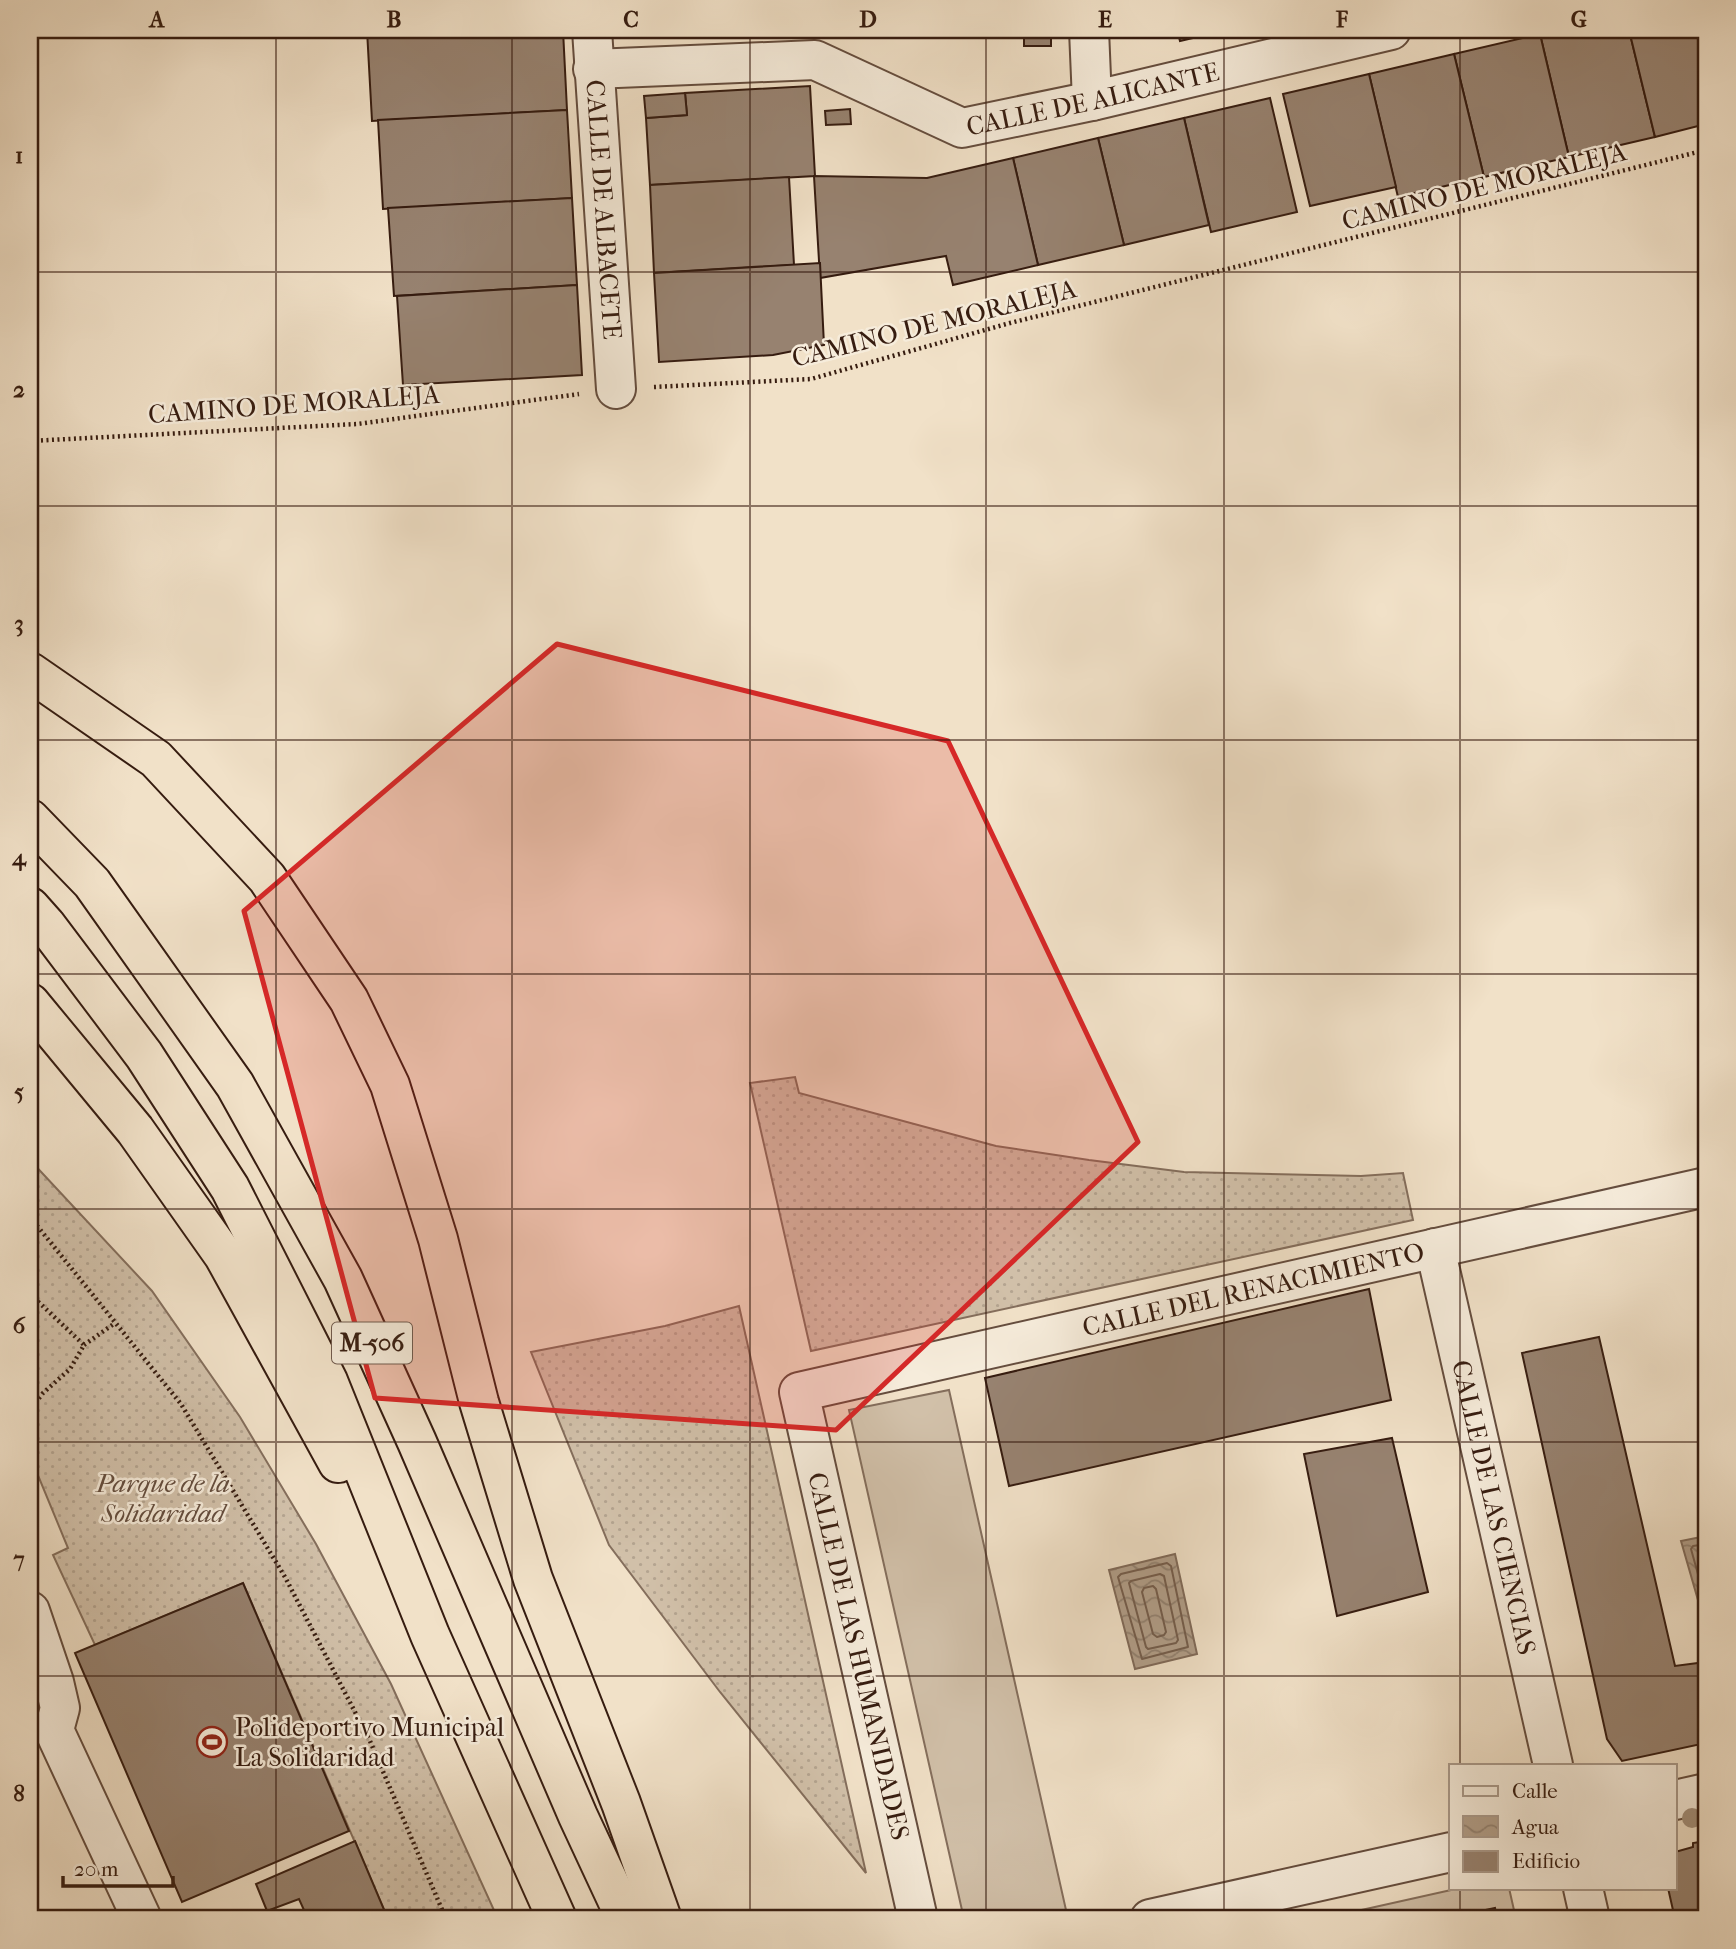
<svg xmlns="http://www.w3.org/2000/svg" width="1736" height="1949" viewBox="0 0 1736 1949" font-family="'IM FELL French Canon',serif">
<defs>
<pattern id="grass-dots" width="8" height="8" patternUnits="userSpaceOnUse" patternTransform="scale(1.75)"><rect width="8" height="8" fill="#d1c0a9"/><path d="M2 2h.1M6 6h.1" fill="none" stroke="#b4a490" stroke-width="1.8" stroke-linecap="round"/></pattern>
<pattern id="water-waves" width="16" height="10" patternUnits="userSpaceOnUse" patternTransform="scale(1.75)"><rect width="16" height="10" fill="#b19e89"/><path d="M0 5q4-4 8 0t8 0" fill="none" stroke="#91806f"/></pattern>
</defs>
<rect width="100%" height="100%" fill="#f1e1c8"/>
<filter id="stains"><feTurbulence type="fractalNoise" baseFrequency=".00286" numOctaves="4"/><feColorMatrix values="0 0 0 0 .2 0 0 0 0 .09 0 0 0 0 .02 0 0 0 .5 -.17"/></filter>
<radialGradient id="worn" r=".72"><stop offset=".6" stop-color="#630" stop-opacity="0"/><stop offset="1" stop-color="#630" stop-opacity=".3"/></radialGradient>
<g fill="url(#grass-dots)" stroke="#846e5c" stroke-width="2">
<path d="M795 1077 799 1093 996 1146 1089 1160 1184 1172 1361 1176 1403 1173 1413 1220 811 1351 750 1083Z"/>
<path d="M30 1160 152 1291 240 1417 316 1544 391 1684 498 1919H388L243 1583 95 1645 53 1555 68 1548 30 1456Z"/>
<path d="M739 1306 866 1873 720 1692 609 1545 531 1352 665 1326Z"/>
</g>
<g fill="#d1c0a9" stroke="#846e5c" stroke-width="2">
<path d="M949 1390 1066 1910 1024 1919H964L849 1410Z"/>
<path d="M1460 1888H1509L1516 1919H1321Z"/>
</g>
<g fill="url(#water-waves)" stroke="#806a59" stroke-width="2">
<path d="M1706 1536V1628L1681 1541Z"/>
<path d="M1175 1554 1197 1654 1135 1669 1109 1570Z"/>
</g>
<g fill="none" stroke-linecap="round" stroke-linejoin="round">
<g stroke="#745d4c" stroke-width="2">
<path d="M1706 1544 1693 1546 1691 1549 1706 1603"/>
<path d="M1167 1563 1171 1566 1188 1647 1142 1659 1118 1577 1121 1574Z"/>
<path d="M1160 1574 1164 1576 1178 1640 1176 1643 1148 1649 1146 1647 1129 1583 1131 1581Z"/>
<path d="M1153 1586 1156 1589 1166 1632 1164 1635 1157 1637 1153 1634 1142 1592 1144 1588Z"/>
</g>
</g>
<g fill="#978270" stroke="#361c10" stroke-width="2">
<path d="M367 30H563L567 110 372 121Z"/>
<rect x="1024" y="30" width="27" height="16"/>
<path d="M1177 30H1227L1180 41Z"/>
<path d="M1559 30H1629L1655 137 1569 157 1540 34Z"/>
<path d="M1629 30H1706V124L1655 137Z"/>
<path d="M1540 34 1569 157 1484 177 1454 54Z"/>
<path d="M1454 54 1484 177 1398 197 1369 74Z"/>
<path d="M1369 74 1396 187 1310 206 1283 94Z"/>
<path d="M810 86 815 176 650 185 646 118 687 115 685 93Z"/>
<path d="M685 93 687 115 646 118 644 96Z"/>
<path d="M1270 98 1297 212 1211 232 1184 118Z"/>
<path d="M850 109 851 124 826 125 825 111Z"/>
<path d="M567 110 572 198 383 209 378 120Z"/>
<path d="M1184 118 1209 225 1124 245 1098 138Z"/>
<path d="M1098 138 1124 245 1038 265 1013 158Z"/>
<path d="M1013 158 1038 265 953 285 946 256 820 278 814 176 927 178Z"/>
<path d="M789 177 794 265 654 273 650 185Z"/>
<path d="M572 198 577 285 394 296 388 208Z"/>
<path d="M820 263 824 345 773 355 659 362 654 273Z"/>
<path d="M577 285 582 375 403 385 397 296Z"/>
<path d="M1369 1289 1391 1400 1009 1486 985 1378Z"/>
<path d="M1599 1337 1675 1666 1706 1662V1743L1622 1761 1607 1739 1522 1353Z"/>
<path d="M1392 1438 1428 1592 1337 1616 1304 1454Z"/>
<path d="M243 1583 349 1831 182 1902 75 1653Z"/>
<path d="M355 1841 388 1919H308L299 1899 267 1911 256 1884Z"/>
<path d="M1706 1841V1919H1675L1668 1888H1675V1852L1693 1847V1843Z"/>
<path d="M1495 1908 1497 1919H1443Z"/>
</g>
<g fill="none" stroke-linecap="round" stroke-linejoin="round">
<g stroke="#654d3e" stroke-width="42">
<g id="minor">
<path id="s1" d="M592 30 616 389"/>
<path d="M1089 30 1092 101"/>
<path id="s2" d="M593 69 815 60 962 128 1092 101 1391 30"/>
<path id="s3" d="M1435 1248 1553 1765"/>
<path d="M30 1611 54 1682 60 1708 54 1730 142 1919"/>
<path d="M1675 1800 1706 1793"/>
<path d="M1583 1888 1590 1919"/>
<path id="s4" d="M918 1919 799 1392 1706 1187"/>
<path d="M1150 1919 1451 1852"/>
</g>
</g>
<g stroke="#361c10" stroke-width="42">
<g id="highway">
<path d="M30 672 156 759 267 878 349 1000 390 1085 438 1239 479 1402 533 1579 621 1803 662 1919"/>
<path d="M30 819 92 883 235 1085 343 1279 417 1442 578 1816 626 1919"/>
<path d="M30 907 46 925 144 1055 230 1188 328 1381 430 1635 557 1919"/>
<path d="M30 1003 135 1130 224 1256 338 1463"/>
</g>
</g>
<g stroke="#361c10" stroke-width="4.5" stroke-dasharray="2 3.5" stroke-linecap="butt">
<path d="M654 387 811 379 1010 323 1706 150"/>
<path d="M30 441 357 424 579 394"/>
<path d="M30 1217 181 1404 285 1577 370 1741 446 1919"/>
<path d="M30 1294 84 1345 70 1369 43 1393 30 1410"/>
<path d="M84 1345 115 1323"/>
</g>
<use href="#minor" stroke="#f6ecdb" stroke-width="38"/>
<use href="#highway" stroke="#f1e1c8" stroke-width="38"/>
</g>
<circle fill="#a3907c" cx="1692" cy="1818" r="10"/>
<path fill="#d62828" fill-opacity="0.2" stroke="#d62828" stroke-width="5" stroke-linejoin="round" d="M557 644 948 741 1138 1142 836 1430 375 1398 244 911Z"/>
<path fill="none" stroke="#361c10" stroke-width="2" stroke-opacity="0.55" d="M276 30V1919M512 30V1919M750 30V1919M986 30V1919M1224 30V1919M1460 30V1765M30 272H1706M30 506H1706M30 740H1706M30 974H1706M30 1209H1706M30 1442H1706M30 1676H1706M1460 1888V1919"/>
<defs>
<g id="stadium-ring" transform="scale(1.575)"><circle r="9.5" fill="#f6ecdb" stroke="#8f2418" stroke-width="1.5"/><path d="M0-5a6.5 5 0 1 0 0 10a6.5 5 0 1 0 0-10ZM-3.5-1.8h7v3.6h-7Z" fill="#8f2418"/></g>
</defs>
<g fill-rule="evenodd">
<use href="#stadium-ring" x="212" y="1742"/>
</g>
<g text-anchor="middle" stroke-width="5" stroke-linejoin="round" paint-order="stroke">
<rect fill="#f6ecdb" stroke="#705a4d" stroke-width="2" x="332" y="1322.5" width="80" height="41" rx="5"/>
<g font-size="24" font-weight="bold" fill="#361c10">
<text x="372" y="1351">M-506</text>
</g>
<g font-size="26" fill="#361c10" stroke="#f6ecdb">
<text dy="9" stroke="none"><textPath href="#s2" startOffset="518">CALLE DE ALICANTE</textPath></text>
<text transform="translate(1484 186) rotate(-14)" y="9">CAMINO DE MORALEJA</text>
<text dy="9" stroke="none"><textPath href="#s1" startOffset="180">CALLE DE ALBACETE</textPath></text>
<text transform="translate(934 323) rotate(-14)" y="9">CAMINO DE MORALEJA</text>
<text transform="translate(294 404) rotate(-4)" y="9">CAMINO DE MORALEJA</text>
<text dy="9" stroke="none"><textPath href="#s4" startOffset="1006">CALLE DEL RENACIMIENTO</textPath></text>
<text dy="9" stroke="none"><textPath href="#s3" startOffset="266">CALLE DE LAS CIENCIAS</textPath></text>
<text transform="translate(859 1656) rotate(77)" y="9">CALLE DE LAS HUMANIDADES</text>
</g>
<g font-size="26" font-style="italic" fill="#644d3e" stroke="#f6ecdb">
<text x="163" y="1492">Parque de la<tspan x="163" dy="30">Solidaridad</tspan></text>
</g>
<g font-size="26" fill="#361c10" stroke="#f6ecdb" text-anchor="start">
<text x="235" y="1736">Polideportivo Municipal<tspan x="235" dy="30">La Solidaridad</tspan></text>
</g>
</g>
<rect width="1736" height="1949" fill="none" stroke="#f1e1c8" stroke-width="77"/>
<rect x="1449" y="1764" width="228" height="126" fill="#f6ecdb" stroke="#a9998a" stroke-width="2"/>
<rect x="1463" y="1786" width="35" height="10" fill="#f6ecdb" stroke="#a9998a" stroke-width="2"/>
<text x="1512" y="1798" font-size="21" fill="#361c10">Calle</text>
<rect x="1463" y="1816" width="35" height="21" fill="url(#water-waves)" stroke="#a9998a" stroke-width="2"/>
<text x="1512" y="1834" font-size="21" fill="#361c10">Agua</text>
<rect x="1463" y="1851" width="35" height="21" fill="#978270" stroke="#a9998a" stroke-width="2"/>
<text x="1512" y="1868" font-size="21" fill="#361c10">Edificio</text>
<path d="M63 1876v10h110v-10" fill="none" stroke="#361c10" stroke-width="3.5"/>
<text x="74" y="1876" font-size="21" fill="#361c10" stroke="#f6ecdb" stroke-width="5" paint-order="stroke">20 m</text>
<rect x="38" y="38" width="1660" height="1872" fill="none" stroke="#361c10" stroke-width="2.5"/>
<g font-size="23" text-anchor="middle" font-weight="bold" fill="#361c10">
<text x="157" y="27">A</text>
<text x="394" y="27">B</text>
<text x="631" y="27">C</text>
<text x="868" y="27">D</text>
<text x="1105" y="27">E</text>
<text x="1342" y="27">F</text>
<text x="1579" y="27">G</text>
<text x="19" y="163">1</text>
<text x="19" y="397">2</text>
<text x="19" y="631">3</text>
<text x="19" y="865">4</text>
<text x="19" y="1099">5</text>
<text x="19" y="1333">6</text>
<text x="19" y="1567">7</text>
<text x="19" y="1801">8</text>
</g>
<rect width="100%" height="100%" filter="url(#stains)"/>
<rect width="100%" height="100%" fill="url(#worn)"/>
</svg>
